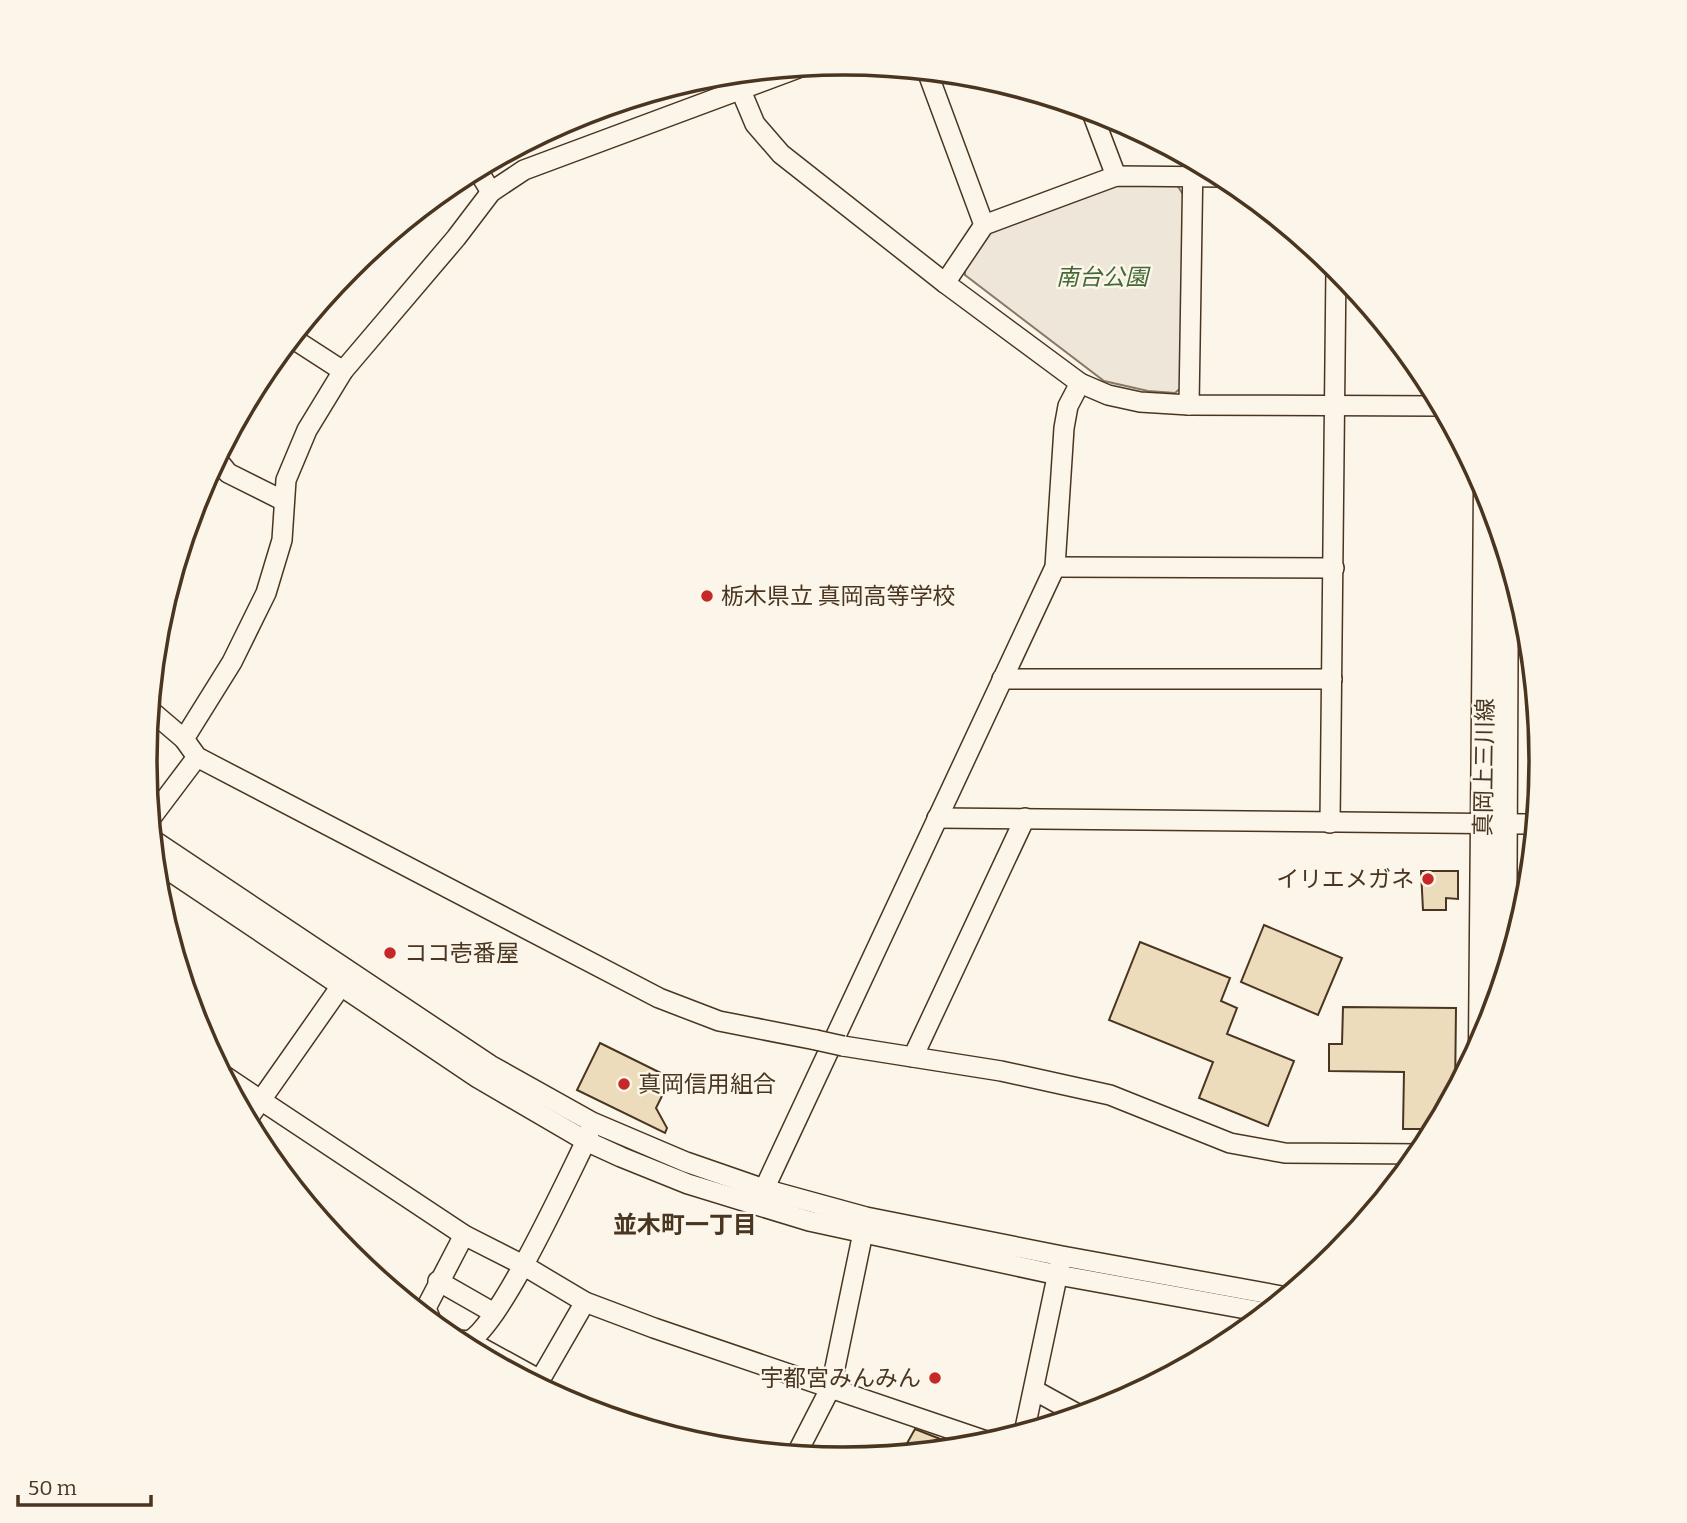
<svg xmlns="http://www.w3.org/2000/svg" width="1687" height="1523" viewBox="0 0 1687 1523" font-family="Bitter,'Noto Sans JP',serif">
<rect width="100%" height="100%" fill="#fbf6e9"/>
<path fill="#ede6d9" stroke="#887966" stroke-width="2" d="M1118 183 1177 185 1186 199 1184 385 1175 393 1148 391 1104 381 965 275V264L989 233Z"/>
<g fill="#ecdcbc" stroke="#4a3520" stroke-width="2">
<path d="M1421 871H1458V899L1446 898V910H1423Z"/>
<path d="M1264 925 1342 958 1318 1015 1241 982Z"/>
<path d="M1140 942 1230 978 1221 1001 1237 1008 1227 1034 1294 1061 1268 1126 1199 1098 1213 1062 1109 1020Z"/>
<path d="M1343 1007 1456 1008 1455 1093 1435 1129H1403L1404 1072 1329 1071V1044H1342Z"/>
<path d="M600 1043 671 1078 656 1108 667 1128 665 1133 577 1090Z"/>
<path d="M915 1429 963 1448 901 1454Z"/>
</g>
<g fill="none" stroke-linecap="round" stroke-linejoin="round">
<g stroke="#4a3520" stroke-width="22">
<g id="minor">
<path d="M927 71 984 225"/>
<path d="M734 74 755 124 781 154 945 283 1080 383 1108 395 1140 402 1189 405 1442 406"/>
<path d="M1091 110 1116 176"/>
<path d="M477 169 491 192"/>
<path d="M945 283 984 225 1116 176 1224 177"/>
<path d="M292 338 343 371"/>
<path d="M1189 405 1193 160"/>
<path d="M217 459 228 473 284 501"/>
<path d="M1055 567 1334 568"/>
<path d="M1002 679H1332"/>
<path d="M150 710 184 739 197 757 659 998 719 1021 816 1040"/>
<path d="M184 739 232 662 266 593 282 540 286 480 307 430 343 371 456 238 491 192 524 170 801 67"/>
<path d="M151 818 197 757"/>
<path d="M937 818 1536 824"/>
<path d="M1330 823 1336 267"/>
<path d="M153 840 490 1065 592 1122 686 1162 764 1189 866 1217 1062 1256 1287 1297"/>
<path d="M155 861 478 1078 586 1141 621 1157 688 1184 809 1221 1058 1275 1268 1313"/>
<path d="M843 1046 1001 1071 1110 1095 1230 1143 1285 1153 1421 1154"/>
<path d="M913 1057 1025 818"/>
<path d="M223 1075 464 1235 523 1265 585 1302 654 1328 992 1443"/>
<path d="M247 1120 341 986"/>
<path d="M760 1198 1055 567 1064 428 1068 406 1080 383"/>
<path d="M438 1281 494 1313"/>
<path d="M432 1323 426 1308 464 1235"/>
<path d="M445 1333 459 1340 469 1341C500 1325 567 1179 586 1141L590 1130"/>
<path d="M469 1341 540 1380"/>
<path d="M543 1389 540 1380 585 1302"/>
<path d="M1034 1390 1081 1416"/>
<path d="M1024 1433 1060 1263"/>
<path d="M796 1455 831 1387 865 1223"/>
</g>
</g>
<g stroke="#4a3520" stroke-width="27">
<g id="major">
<path d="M1504 980 1506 549"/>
<path d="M1481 1044 1486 489"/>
</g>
</g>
<use href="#minor" stroke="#fbf6e9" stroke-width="19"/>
<use href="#major" stroke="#fbf6e9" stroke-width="24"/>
<g stroke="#4a3520" stroke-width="22" stroke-linecap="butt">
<path id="minor-bridge" d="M816 1040 843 1046"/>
</g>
<use href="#minor-bridge" stroke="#fbf6e9" stroke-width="19"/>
</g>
<g fill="#c62828" stroke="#fbf6e9" stroke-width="2.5">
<circle cx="707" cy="596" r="7"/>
<circle cx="1428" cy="879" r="7"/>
<circle cx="390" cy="953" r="7"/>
<circle cx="624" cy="1084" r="7"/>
<circle cx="935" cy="1378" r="7"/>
</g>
<g text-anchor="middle" stroke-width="5" stroke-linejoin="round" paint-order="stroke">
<g font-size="23" font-style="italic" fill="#436837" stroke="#fbf6e9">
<text x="1102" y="285">南台公園</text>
</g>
<g font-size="23" fill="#4a3520" stroke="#fbf6e9" text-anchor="start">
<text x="721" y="604">栃木県立 真岡高等学校</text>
<text x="1414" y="887" text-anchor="end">イリエメガネ</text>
<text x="404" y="961">ココ壱番屋</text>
<text x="638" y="1092">真岡信用組合</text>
<text x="921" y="1386" text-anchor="end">宇都宮みんみん</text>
</g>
<g font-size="23" fill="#4a3520" stroke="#fbf6e9">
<text transform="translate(1484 767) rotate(-89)" y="8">真岡上三川線</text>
</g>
<g font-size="24" font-weight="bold" fill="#4a3520" stroke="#fbf6e9">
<text x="685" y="1233">並木町一丁目</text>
</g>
</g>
<path d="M0 0H1687V1523H0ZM157 761a686 686 0 1 1 1372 0a686 686 0 1 1-1372 0Z" fill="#fbf6e9" fill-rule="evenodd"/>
<path fill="none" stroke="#4a3520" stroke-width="3.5" d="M157 761a686 686 0 1 1 1372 0a686 686 0 1 1-1372 0Z"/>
<path d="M18 1495v10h133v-10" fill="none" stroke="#4a3520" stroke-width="3.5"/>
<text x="28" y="1495" font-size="21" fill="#4a3520" stroke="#fbf6e9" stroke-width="5" paint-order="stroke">50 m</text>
</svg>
